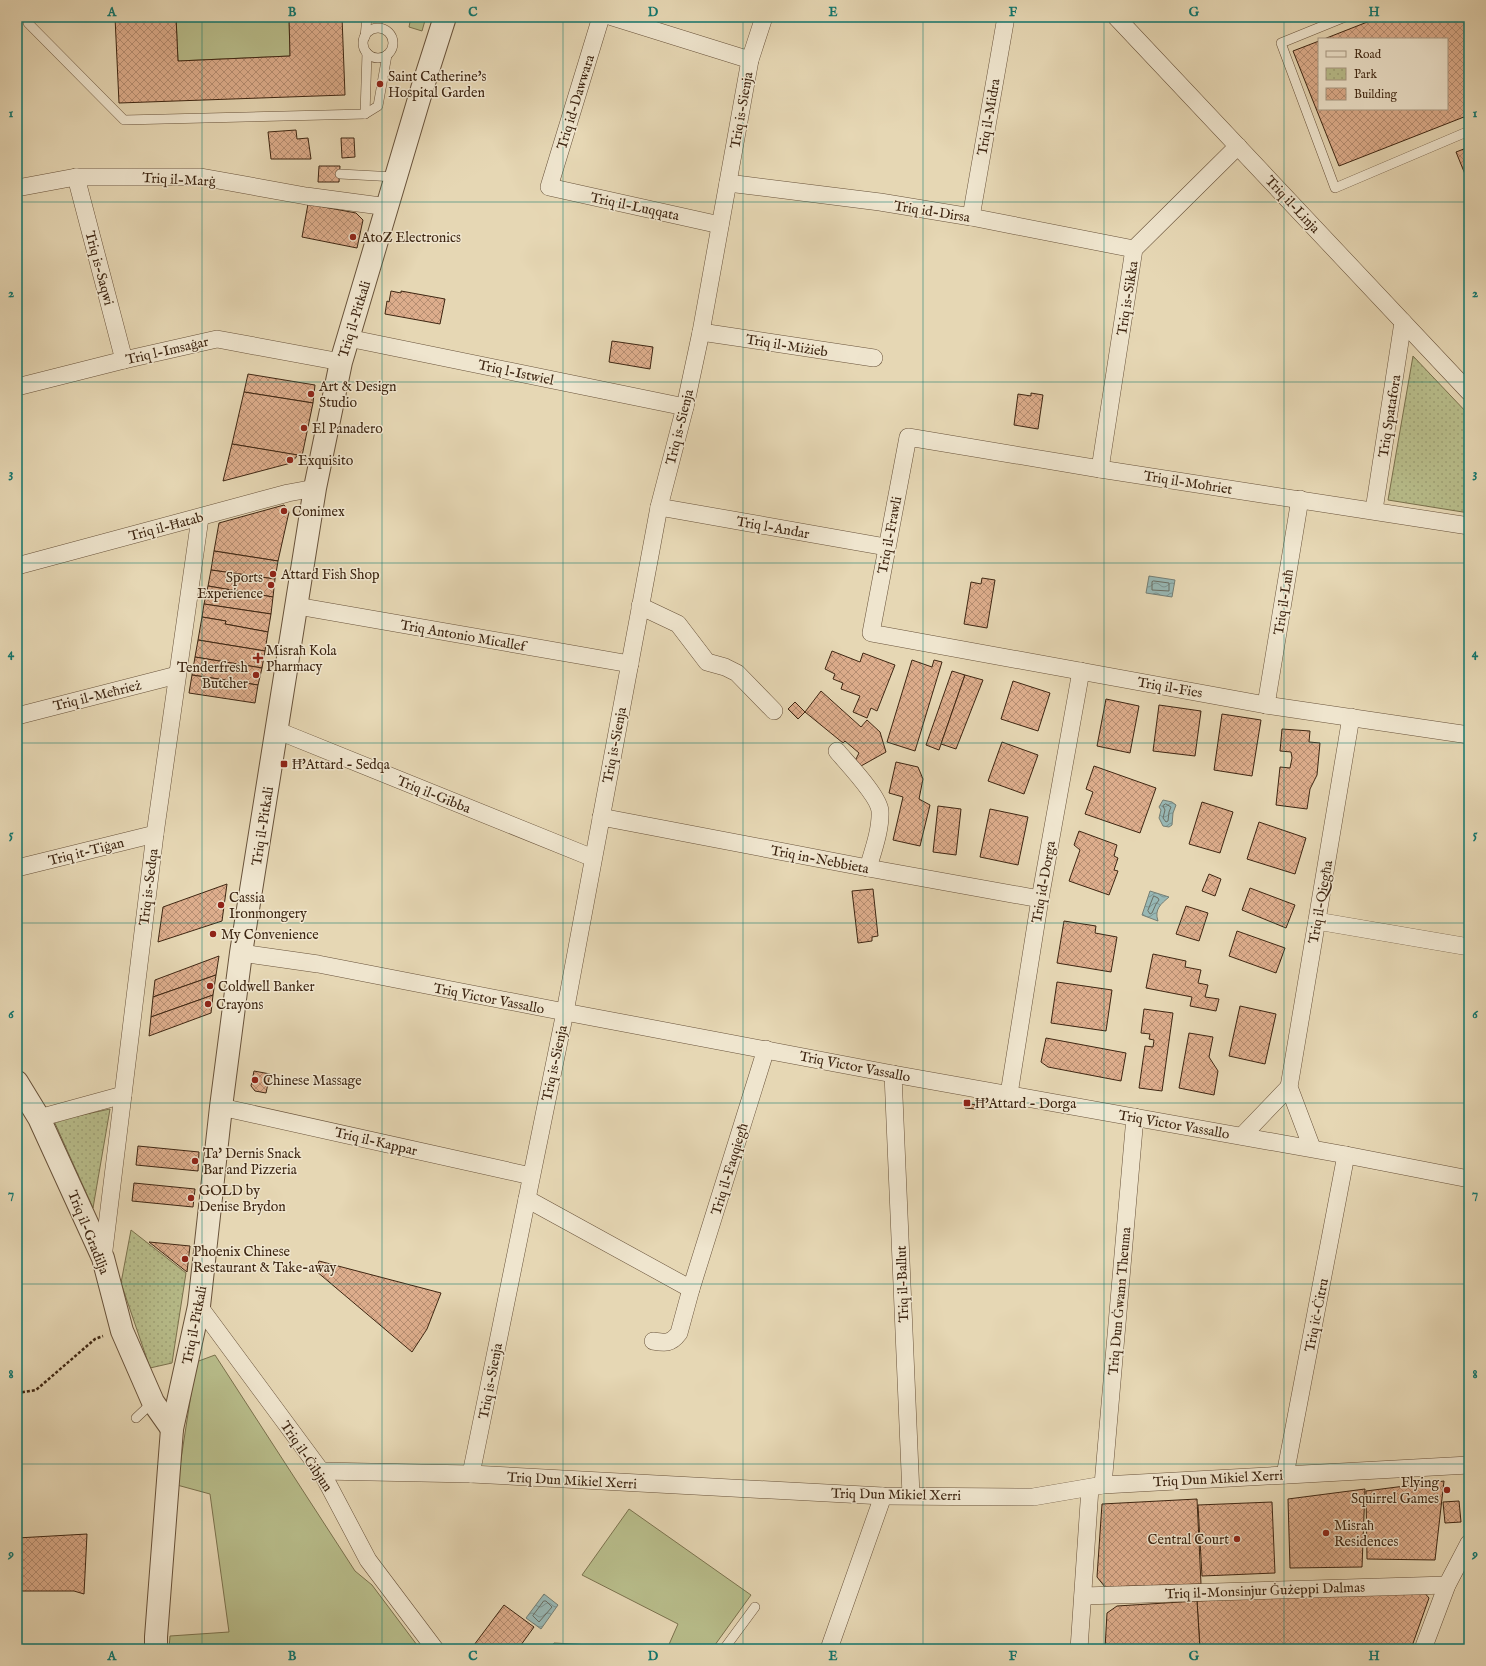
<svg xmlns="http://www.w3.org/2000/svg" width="1486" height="1666" viewBox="0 0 1486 1666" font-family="'IM FELL English',serif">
<defs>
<pattern id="park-dots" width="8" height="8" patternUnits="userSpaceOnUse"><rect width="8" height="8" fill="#b8bd8b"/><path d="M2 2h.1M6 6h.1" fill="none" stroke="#9fa277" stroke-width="1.8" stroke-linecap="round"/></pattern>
<pattern id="water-waves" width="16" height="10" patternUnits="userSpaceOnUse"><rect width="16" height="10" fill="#98b8b5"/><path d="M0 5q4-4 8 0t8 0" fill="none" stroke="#7d9592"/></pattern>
<pattern id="building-cross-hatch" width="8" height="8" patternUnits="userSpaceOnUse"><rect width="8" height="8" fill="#ddad8c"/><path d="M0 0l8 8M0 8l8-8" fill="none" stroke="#b58d71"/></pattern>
</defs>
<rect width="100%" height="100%" fill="#e6d7b4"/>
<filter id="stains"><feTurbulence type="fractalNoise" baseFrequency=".005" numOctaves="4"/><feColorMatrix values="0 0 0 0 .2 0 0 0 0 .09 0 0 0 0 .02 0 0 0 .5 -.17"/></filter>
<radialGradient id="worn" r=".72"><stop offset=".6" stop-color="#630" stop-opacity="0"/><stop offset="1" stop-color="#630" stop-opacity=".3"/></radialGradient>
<g fill="#b8bd8b" stroke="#7b724e">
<path d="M176 17H289L290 56 178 61Z"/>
<path d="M411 17H426L422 31 409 27Z"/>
<path d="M215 1355 355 1571 372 1585 420 1649H169L170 1636 229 1632 210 1494 177 1485 196 1362Z"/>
<path d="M629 1509 751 1595 712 1649H667L678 1624 582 1575Z"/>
<path d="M554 1643 591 1645 595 1649H550Z"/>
</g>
<g fill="url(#park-dots)" stroke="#7b724e">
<path d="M1413 356 1469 415V513L1388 500Z"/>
<path d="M110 1109 93 1208 54 1121Z"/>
<path d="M131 1230 186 1273 172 1363 150 1368 121 1283Z"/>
</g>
<g fill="url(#water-waves)" stroke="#747e74">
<path d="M1149 576 1175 580 1172 597 1146 593Z"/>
<path d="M1163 800 1172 802 1176 805 1173 813 1172 825 1169 827 1163 826 1159 818 1161 810 1159 807Z"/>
<path d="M1150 891 1169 897C1161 904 1154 909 1158 921L1142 915Z"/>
<path d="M544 1594 558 1605 541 1629 526 1618Z"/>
</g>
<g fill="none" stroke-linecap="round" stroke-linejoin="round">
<g stroke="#6b6f64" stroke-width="1">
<path d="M1154 581 1169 583V591L1152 590V582Z"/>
<path d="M1166 804 1171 807 1169 812 1168 821 1166 822 1163 818 1165 810 1163 806Z"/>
<path d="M1154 896 1158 898 1159 900 1156 904 1152 913 1150 914 1148 911Z"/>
<path d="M544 1601H546L552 1607 539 1622 533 1616Z"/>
</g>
</g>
<g fill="url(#building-cross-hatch)" stroke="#3e2612">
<path d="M115 17H176L178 61 290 56 289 17H342L345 95 119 103Z"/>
<path d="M1380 17H1469V115L1339 166 1293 51 1319 41V109H1447V39H1324Z"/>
<path d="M296 130 297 139 308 138 311 159H271L268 132Z"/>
<path d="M341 138H354L355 157 342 158Z"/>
<path d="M1469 147V184L1456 152Z"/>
<path d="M319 166H340L339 182H318Z"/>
<path d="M308 204 356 213 363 220 357 248 302 237Z"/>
<path d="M391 291 401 293V291L445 299 440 324 385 314 387 301 389 302Z"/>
<path d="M612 341 653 347 650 369 609 362Z"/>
<path d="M248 374 315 385 313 403 244 392Z"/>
<path d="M244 392 313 403 302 456 232 444Z"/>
<path d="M1031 393 1043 395 1038 429 1014 425 1018 394 1031 396Z"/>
<path d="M232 444 298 455 291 463 223 481Z"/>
<path d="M284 505 289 512 278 561 214 551 219 523Z"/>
<path d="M214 551 278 561 275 579 211 570Z"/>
<path d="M211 570 275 579 273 597 208 586Z"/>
<path d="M982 578 995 580 987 628 964 624 971 582 981 584Z"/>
<path d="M208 586 273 597 271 614 204 604Z"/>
<path d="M204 604 271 614 268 632 225 624 226 621 202 617Z"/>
<path d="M202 617 226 621 225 624 268 632 265 651 198 640Z"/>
<path d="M198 640 265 651 262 668 195 657Z"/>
<path d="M832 651 860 662 863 653 895 665 877 711 871 708 867 718 853 712 860 696 841 689 843 683 833 679 835 674 825 669Z"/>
<path d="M195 657 262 668 258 685 192 675Z"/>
<path d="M912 660 932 667 934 660 942 662 915 751 887 742Z"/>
<path d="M952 671 965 675 939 750 926 745Z"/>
<path d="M192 675 258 685 255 703 189 693Z"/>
<path d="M965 675 983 680 956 749 941 744Z"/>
<path d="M1013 681 1050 693 1038 731 1001 719Z"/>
<path d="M821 691 861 727 867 720 880 732 886 752 861 766 854 763 859 753 845 741 843 743 805 712Z"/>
<path d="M1106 699 1139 706 1130 753 1097 746Z"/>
<path d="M795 702 805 712 798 719 788 709Z"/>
<path d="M1159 705 1201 711 1195 756 1153 751Z"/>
<path d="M1222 714 1261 720 1252 776 1214 770Z"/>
<path d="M1282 729 1310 731 1309 742 1320 743 1317 775 1310 789 1307 809 1276 805 1280 767 1290 768 1292 758 1291 752 1280 751Z"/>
<path d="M1002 742 1038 755 1024 794 988 781Z"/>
<path d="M896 762 918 767 923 779 919 799 930 805 920 846 893 840 903 797 889 793Z"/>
<path d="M1094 766 1156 788 1140 833 1085 814 1093 792 1086 789Z"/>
<path d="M1202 802 1233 812 1220 853 1189 844Z"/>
<path d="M938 806 961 809 956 855 933 852Z"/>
<path d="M990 809 1028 817 1018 865 980 857Z"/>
<path d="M1259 822 1306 838 1295 874 1247 859Z"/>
<path d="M1079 831 1117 845 1114 856 1118 858 1114 870 1118 871 1109 895 1069 881 1080 850 1074 845Z"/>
<path d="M1209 874 1221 879 1215 896 1202 891Z"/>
<path d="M227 884 222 921 158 942 163 907Z"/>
<path d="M1250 888 1295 905 1286 928 1242 910Z"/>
<path d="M873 889 878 936 872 937V941L858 943 852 891Z"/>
<path d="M1186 906 1208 913 1199 941 1176 934Z"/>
<path d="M1064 921 1096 926 1095 933 1117 937 1111 972 1057 963Z"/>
<path d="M1237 931 1285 948 1276 973 1229 956Z"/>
<path d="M1153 954 1186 961 1185 967 1201 970 1198 983 1208 985 1205 997 1219 999 1216 1011 1190 1006 1192 997 1146 988Z"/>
<path d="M219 956 216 975 153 997 155 980Z"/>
<path d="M216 975 213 995 151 1017 153 997Z"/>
<path d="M1057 982 1112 990 1106 1031 1051 1023Z"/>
<path d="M213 995 211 1013 149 1036 151 1017Z"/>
<path d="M1240 1006 1276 1014 1265 1064 1229 1056Z"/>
<path d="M1144 1009 1173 1013 1162 1091 1139 1088 1145 1046 1153 1047 1154 1040 1149 1039 1150 1034 1141 1033Z"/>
<path d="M1189 1033 1213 1037 1209 1057 1218 1071 1214 1095 1179 1088Z"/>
<path d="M1046 1038 1126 1053 1121 1081 1048 1067 1041 1062Z"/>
<path d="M254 1071 270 1074 266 1093 255 1091 251 1086Z"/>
<path d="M966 1103 976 1105V1109L965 1108Z"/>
<path d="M138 1146 199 1152 198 1171 136 1165Z"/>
<path d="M134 1183 195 1189 193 1207 132 1201Z"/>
<path d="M149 1242 190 1246 187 1272Z"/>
<path d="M319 1261 441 1293 427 1329 412 1352 316 1271Z"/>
<path d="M1444 1481 1435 1560 1367 1559 1366 1491Z"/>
<path d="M1365 1489 1362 1567 1290 1568 1288 1499Z"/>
<path d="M1197 1499 1201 1584 1105 1587 1097 1577 1102 1504Z"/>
<path d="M1459 1501 1461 1522 1445 1523 1443 1502Z"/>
<path d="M1272 1502 1275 1573 1202 1576 1198 1505Z"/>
<path d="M87 1534 84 1594 74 1591H17V1538Z"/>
<path d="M1423 1591 1429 1598 1411 1649H1200L1197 1601Z"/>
<path d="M1197 1601 1200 1649H1105L1107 1613 1117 1606Z"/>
<path d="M504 1605 534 1627 518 1649H471Z"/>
</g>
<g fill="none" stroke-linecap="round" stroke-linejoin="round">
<g stroke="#68523a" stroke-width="10">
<g id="service">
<path d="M1345 17 1281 43 1335 188 1469 131"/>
<path d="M28 23 124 120 365 114 378 106 387 55"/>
<circle cx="378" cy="43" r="15"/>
<path d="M365 37 367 17"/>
<path d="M365 114 367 53"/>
<path d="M340 174 396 177"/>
<path d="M136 1418 153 1402"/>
<path d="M724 1649 755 1607"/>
</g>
</g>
<g stroke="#68523a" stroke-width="18">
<g id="minor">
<path d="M601 17 549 187 720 225"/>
<path d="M612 17 750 60"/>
<path d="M1116 17 1469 392"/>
<path d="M76 177 124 360"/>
<path d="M728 183 880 202 971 217 1134 249"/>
<path d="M17 188 76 177H201L306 196 388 207"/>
<path d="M971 217 1006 17"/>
<path d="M701 332 874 358"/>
<path d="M348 338 685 407"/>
<path d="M17 387 124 360 217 339 341 362"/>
<path d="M1100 469 1134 249 1238 146"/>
<path d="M659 507 886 547"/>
<path d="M1374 510 1403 322"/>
<path d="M1469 526 1100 469 908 437 871 633 1266 705 1469 735"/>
<path d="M17 566 288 493 315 488"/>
<path d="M297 606 630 664"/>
<path d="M640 606 678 624 707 662 725 667 737 673 774 711"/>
<path d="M1266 705 1300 499"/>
<path d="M17 716 177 675"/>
<path d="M276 730 593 858"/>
<path d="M837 751C847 763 879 796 880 811 881 829 873 851 868 868"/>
<path d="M601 817 868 868 1040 899"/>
<path d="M17 868 155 834"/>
<path d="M1317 921 1469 947"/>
<path d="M241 953 318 964 565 1012 893 1074 1346 1155 1469 1179"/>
<path d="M893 1074 911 1495"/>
<path d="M1009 1094 1040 899 1081 671"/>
<path d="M221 1107 531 1176"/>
<path d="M39 1118 123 1095"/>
<path d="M1242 1136 1289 1087"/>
<path d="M1312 1148 1289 1087 1351 717"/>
<path d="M527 1199 691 1289 766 1049"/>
<path d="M103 1258 155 834 200 518"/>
<path d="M199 1306 321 1471 368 1560 435 1649"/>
<path d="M653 1341C665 1343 671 1344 679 1333L691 1289"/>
<path d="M321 1471 471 1474 883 1496 1033 1497 1103 1485 1469 1465"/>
<path d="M471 1474 565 1012 659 507 685 407 701 332 750 60 764 17"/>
<path d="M1285 1475 1346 1155"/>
<path d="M1103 1485 1135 1117"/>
<path d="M1083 1596 1447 1585"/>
<path d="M829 1649 883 1496"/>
<path d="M1079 1649 1090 1488"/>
<path d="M1423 1649 1447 1585 1469 1543"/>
</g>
</g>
<g stroke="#68523a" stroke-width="24">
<g id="tertiary">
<path d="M17 1082 39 1118 103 1258 122 1331 153 1402 172 1429"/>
<path d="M156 1649V1637L172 1429 199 1306 221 1107 241 953 315 488 341 362 422 89 445 17"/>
</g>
</g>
<path stroke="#3e2612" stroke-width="2.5" stroke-dasharray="3 2" stroke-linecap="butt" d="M17 1393 36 1390 95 1339 103 1336"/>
<use href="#service" stroke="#efe5ce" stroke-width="9"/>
<use href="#minor" stroke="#efe5ce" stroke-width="17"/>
<use href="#tertiary" stroke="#efe5ce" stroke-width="22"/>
</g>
<path fill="none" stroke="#0f766e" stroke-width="1" stroke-opacity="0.55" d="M202 17V1649M382 17V1649M563 17V1649M743 17V1649M923 17V1649M1104 17V1649M1284 17V1649M17 202H1469M17 382H1469M17 563H1469M17 743H1469M17 923H1469M17 1103H1469M17 1284H1469M17 1464H1469"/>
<g fill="#8f2418" stroke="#efe5ce" stroke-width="1.5">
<circle cx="380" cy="84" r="4"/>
<circle cx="353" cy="237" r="4"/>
<circle cx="311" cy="394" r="4"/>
<circle cx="304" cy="428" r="4"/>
<circle cx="290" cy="460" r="4"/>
<circle cx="284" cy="511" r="4"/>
<circle cx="273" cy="574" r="4"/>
<circle cx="271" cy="585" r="4"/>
<path d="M256 652h4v4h4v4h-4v4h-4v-4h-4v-4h4z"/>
<circle cx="256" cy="675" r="4"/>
<rect x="280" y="760" width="8" height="8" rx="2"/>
<circle cx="221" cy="905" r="4"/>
<circle cx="213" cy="934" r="4"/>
<circle cx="210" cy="986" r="4"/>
<circle cx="208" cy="1004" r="4"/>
<circle cx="255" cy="1080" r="4"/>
<rect x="963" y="1099" width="8" height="8" rx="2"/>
<circle cx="195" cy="1161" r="4"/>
<circle cx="191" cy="1198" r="4"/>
<circle cx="185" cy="1259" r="4"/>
<circle cx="1447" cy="1490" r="4"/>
<circle cx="1326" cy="1533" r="4"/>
<circle cx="1237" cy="1539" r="4"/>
</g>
<g text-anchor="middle" stroke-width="3" stroke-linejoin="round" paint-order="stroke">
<g font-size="14" fill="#3e2612" stroke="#efe5ce" text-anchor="start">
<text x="388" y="81">Saint Catherine's<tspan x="388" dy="16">Hospital Garden</tspan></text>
<text x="361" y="242">AtoZ Electronics</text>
<text x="319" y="391">Art &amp; Design<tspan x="319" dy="16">Studio</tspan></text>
<text x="312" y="433">El Panadero</text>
<text x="298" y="465">Exquisito</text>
<text x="292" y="516">Conimex</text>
<text x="281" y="579">Attard Fish Shop</text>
<text x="263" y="582" text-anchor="end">Sports<tspan x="263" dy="16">Experience</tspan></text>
<text x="266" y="655">Misraħ Kola<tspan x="266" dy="16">Pharmacy</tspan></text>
<text x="248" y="672" text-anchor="end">Tenderfresh<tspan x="248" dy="16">Butcher</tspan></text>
<text x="292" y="769">Ħ'Attard - Sedqa</text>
<text x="229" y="902">Cassia<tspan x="229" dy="16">Ironmongery</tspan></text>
<text x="221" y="939">My Convenience</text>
<text x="218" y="991">Coldwell Banker</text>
<text x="216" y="1009">Crayons</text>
<text x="263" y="1085">Chinese Massage</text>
<text x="975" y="1108">Ħ'Attard - Dorga</text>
<text x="203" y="1158">Ta' Dernis Snack<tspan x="203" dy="16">Bar and Pizzeria</tspan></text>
<text x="199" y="1195">GOLD by<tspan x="199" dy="16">Denise Brydon</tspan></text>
<text x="193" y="1256">Phoenix Chinese<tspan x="193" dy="16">Restaurant &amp; Take-away</tspan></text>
<text x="1439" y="1487" text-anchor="end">Flying<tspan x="1439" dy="16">Squirrel Games</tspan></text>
<text x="1334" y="1530">Misraħ<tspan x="1334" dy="16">Residences</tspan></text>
<text x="1229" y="1544" text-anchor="end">Central Court</text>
</g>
<g font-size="14" fill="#3e2612" stroke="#efe5ce">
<text transform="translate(575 102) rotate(-73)" y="5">Triq id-Dawwara</text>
<text transform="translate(741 110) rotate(-80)" y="5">Triq is-Sienja</text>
<text transform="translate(988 117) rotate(-80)" y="5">Triq il-Midra</text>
<text transform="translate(179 179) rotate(3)" y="5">Triq il-Marġ</text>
<text transform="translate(1293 204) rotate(47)" y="5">Triq il-Linja</text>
<text transform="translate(635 206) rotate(12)" y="5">Triq il-Luqqata</text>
<text transform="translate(932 211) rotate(9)" y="5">Triq id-Dirsa</text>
<text transform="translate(100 268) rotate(75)" y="5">Triq is-Saqwi</text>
<text transform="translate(1127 298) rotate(-81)" y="5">Triq is-Sikka</text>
<text transform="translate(354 319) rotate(-73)" y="5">Triq il-Pitkali</text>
<text transform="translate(787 345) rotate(9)" y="5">Triq il-Miżieb</text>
<text transform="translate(167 350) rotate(-13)" y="5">Triq l-Imsaġar</text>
<text transform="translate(516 372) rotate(12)" y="5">Triq l-Istwiel</text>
<text transform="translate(1389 416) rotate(-81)" y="5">Triq Spatafora</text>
<text transform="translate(679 427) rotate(-76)" y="5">Triq is-Sienja</text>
<text transform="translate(1188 482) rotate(9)" y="5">Triq il-Moħriet</text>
<text transform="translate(166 526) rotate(-15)" y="5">Triq il-Ħatab</text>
<text transform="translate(773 527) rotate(10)" y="5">Triq l-Andar</text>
<text transform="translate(889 535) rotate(-79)" y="5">Triq il-Frawli</text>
<text transform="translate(1283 602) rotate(-81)" y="5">Triq il-Luħ</text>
<text transform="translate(463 635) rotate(10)" y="5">Triq Antonio Micallef</text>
<text transform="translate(1170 687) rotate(10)" y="5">Triq il-Fies</text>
<text transform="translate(97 695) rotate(-14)" y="5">Triq il-Meħrież</text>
<text transform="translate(614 745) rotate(-79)" y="5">Triq is-Sienja</text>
<text transform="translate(434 794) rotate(22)" y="5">Triq il-Gibba</text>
<text transform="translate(262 826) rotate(-81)" y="5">Triq il-Pitkali</text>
<text transform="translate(86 851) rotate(-14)" y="5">Triq it-Tiġan</text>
<text transform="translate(820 859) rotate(11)" y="5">Triq in-Nebbieta</text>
<text transform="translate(1043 882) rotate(-80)" y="5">Triq id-Dorga</text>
<text transform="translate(148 887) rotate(-83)" y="5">Triq is-Sedqa</text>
<text transform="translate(1320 902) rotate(-80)" y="5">Triq il-Qiegħa</text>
<text transform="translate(489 998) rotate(11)" y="5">Triq Victor Vassallo</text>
<text transform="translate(554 1063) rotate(-78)" y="5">Triq is-Sienja</text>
<text transform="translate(855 1066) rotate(11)" y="5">Triq Victor Vassallo</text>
<text transform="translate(1174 1124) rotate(10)" y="5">Triq Victor Vassallo</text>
<text transform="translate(376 1141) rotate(13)" y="5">Triq il-Kappar</text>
<text transform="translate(729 1169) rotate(-73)" y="5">Triq il-Faqqiegħ</text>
<text transform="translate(89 1232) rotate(68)" y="5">Triq il-Gradilja</text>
<text transform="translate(902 1284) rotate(-92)" y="5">Triq il-Ballut</text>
<text transform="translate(1119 1301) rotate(-85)" y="5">Triq Dun Ġwann Theuma</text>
<text transform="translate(1316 1315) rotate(-79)" y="5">Triq iċ-Ċitru</text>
<text transform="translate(194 1325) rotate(-79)" y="5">Triq il-Pitkali</text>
<text transform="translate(490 1381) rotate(-79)" y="5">Triq is-Sienja</text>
<text transform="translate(307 1456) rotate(56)" y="5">Triq il-Ġibjun</text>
<text transform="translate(1218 1478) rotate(-3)" y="5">Triq Dun Mikiel Xerri</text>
<text transform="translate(572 1480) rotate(3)" y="5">Triq Dun Mikiel Xerri</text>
<text transform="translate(896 1494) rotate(1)" y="5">Triq Dun Mikiel Xerri</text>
<text transform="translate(1265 1590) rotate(-2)" y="5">Triq il-Monsinjur Ġużeppi Dalmas</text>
</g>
</g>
<rect width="1486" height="1666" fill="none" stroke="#e6d7b4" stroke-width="44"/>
<rect x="1318" y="38" width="130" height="72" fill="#efe5ce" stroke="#a89983"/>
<rect x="1326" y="51" width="20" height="6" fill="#efe5ce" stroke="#a89983"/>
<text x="1354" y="58" font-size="12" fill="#3e2612">Road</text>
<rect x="1326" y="68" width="20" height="12" fill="url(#park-dots)" stroke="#a89983"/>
<text x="1354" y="78" font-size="12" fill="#3e2612">Park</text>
<rect x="1326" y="88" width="20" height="12" fill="url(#building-cross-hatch)" stroke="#a89983"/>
<text x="1354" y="98" font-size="12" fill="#3e2612">Building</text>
<rect x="22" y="22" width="1442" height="1622" fill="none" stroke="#0f766e" stroke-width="1.5"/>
<g font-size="13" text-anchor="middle" font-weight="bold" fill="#0f766e">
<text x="112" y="16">A</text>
<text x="292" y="16">B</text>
<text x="473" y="16">C</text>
<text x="653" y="16">D</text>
<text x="833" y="16">E</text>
<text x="1013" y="16">F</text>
<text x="1194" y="16">G</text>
<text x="1374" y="16">H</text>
<text x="11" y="117">1</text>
<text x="1475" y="117">1</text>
<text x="11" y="297">2</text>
<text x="1475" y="297">2</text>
<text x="11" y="477">3</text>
<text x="1475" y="477">3</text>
<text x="11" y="657">4</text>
<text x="1475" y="657">4</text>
<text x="11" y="838">5</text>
<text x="1475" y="838">5</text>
<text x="11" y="1018">6</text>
<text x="1475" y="1018">6</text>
<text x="11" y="1198">7</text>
<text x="1475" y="1198">7</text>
<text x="11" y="1378">8</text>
<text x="1475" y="1378">8</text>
<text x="11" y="1558">9</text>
<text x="1475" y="1558">9</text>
<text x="112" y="1660">A</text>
<text x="292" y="1660">B</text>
<text x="473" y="1660">C</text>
<text x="653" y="1660">D</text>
<text x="833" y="1660">E</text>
<text x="1013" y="1660">F</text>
<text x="1194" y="1660">G</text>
<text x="1374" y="1660">H</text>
</g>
<rect width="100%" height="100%" filter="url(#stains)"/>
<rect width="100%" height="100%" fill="url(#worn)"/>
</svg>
